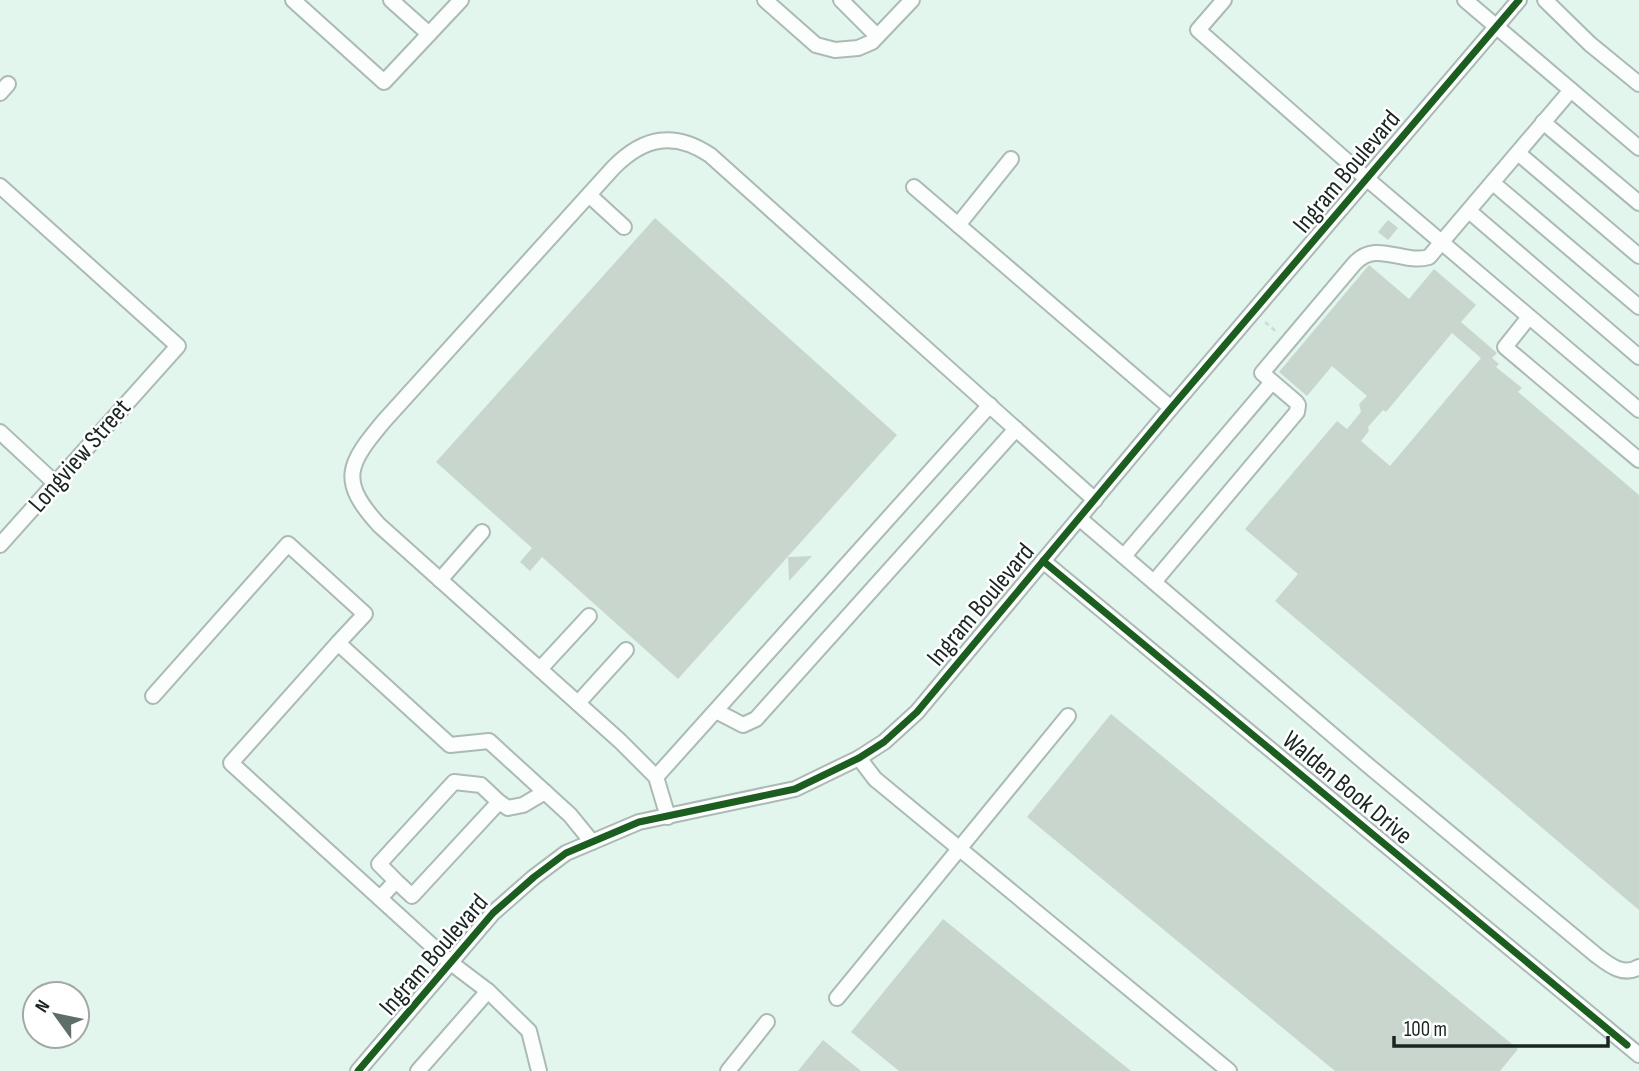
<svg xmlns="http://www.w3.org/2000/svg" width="1639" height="1071" viewBox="0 0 1639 1071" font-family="'Sofia Sans Condensed',sans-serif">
<rect width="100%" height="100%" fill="#e2f6ee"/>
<g fill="#c8d6ce" fill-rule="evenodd">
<path d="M655 218 897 435 678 679 542 557 530 571 520 562 532 548 436 462Z"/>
<path d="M1388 220 1398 228 1388 240 1378 232Z"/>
<path d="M1369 265 1409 299 1434 269 1476 305 1461 322 1497 353 1492 358 1499 364 1496 367 1522 388 1518 392 1639 495V910L1275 601 1298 574 1245 529 1337 421 1347 429 1361 412 1359 404 1367 396 1332 366 1307 396 1279 372ZM1452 333 1481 358 1390 466 1361 441 1369 431 1368 427 1383 410 1386 412Z"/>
<path d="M812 556 789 581 788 557Z"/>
<path d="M1111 714 1518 1049 1500 1071H1335L1027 817Z"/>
<path d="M943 919 1131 1071H899L851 1032Z"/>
<path d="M823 1040 861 1071H798Z"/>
</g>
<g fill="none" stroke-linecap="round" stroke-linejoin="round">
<g stroke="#abbab4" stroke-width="18">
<g id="minor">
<path d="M293 0 384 82 461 0"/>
<path d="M391 0 429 34"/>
<path d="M765 0 816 45 835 50 858 48 872 42 912 0"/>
<path d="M841 0 877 36"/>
<path d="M1224 0 1198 30 1366 178 1639 410"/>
<path d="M1465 0 1639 148"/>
<path d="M1545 0 1590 44 1639 84"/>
<path d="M0 93 8 84"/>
<path d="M1543 122 1639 203"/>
<path d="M1518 153 1639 256"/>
<path d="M1493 183 1639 307"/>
<path d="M0 186 178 346 0 545"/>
<path d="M914 187 1171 408"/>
<path d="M589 195 624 227"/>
<path d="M1469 211 1639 357"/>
<path d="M958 225 1011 159"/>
<path d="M1525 322 1505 347 1639 460"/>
<path d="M0 432 55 483"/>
<path d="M1079 518 1370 767 1596 955C1608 964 1623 977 1639 967"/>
<path d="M1124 556 1272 382"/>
<path d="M1043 561 1639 1055"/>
<path d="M440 580 482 532"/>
<path d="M1154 582 1297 412 1298 405 1296 402 1262 373 1354 264C1376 239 1403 265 1429 257L1571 90"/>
<path d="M540 669 589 616"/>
<path d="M153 696 288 544 365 614 338 643"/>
<path d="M578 703 626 650"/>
<path d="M716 711 743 725 756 719 1016 429"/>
<path d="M859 758 875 779 1229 1071"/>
<path d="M656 777 990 405"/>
<path d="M499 802 508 808 523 805 545 792"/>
<path d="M668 817 656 777 620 741 379 525C338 480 348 464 384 421L614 167C644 137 674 131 710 155L1095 500"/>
<path d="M380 898 396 881 379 864 454 782 481 785 499 802 412 896 396 881"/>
<path d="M488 991 529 1031 539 1071"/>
<path d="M837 998 1068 716"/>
<path d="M358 1071 493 913 534 877 566 853 639 822 795 789 859 758 884 742 917 712 1171 408 1519 0"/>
<path d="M418 1071 488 991 451 963 231 763 338 643 450 745 489 741 570 815 592 842"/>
<path d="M728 1071 767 1022"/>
</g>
</g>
<path stroke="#d3d9d6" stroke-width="2.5" stroke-dasharray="5 3.5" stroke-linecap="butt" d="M1265 322 1278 333"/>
<use href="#minor" stroke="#fbfefc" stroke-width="14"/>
<g stroke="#fff" stroke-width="11">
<g id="cycleway">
<path d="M1043 561 1627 1045"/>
<path d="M358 1071 493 913 534 877 566 853 639 822 795 789 859 758 884 742 917 712 1171 408 1519 0"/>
</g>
</g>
<use href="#cycleway" stroke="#1b5e20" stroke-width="7"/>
</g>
<g text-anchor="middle" stroke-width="5" stroke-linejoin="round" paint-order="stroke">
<g font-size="26" fill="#182520" stroke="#fff">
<text transform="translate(1346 171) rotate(-50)" y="9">Ingram Boulevard</text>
<text transform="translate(79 455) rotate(-49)" y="9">Longview Street</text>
<text transform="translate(980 604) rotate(-50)" y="9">Ingram Boulevard</text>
<text transform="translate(1348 787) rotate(40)" y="9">Walden Book Drive</text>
<text transform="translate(433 954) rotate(-49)" y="9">Ingram Boulevard</text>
</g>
</g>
<g transform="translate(56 1015) rotate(303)"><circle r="33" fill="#ffffff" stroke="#a3a8a6" stroke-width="2"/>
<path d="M0-5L12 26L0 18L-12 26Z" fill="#5f6e68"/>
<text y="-10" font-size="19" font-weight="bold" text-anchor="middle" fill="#182520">N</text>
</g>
<path d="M1394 1036v10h214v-10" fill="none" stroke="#182520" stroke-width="3.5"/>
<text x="1404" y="1036" font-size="21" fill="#182520" stroke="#ffffff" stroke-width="5" paint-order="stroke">100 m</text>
</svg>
